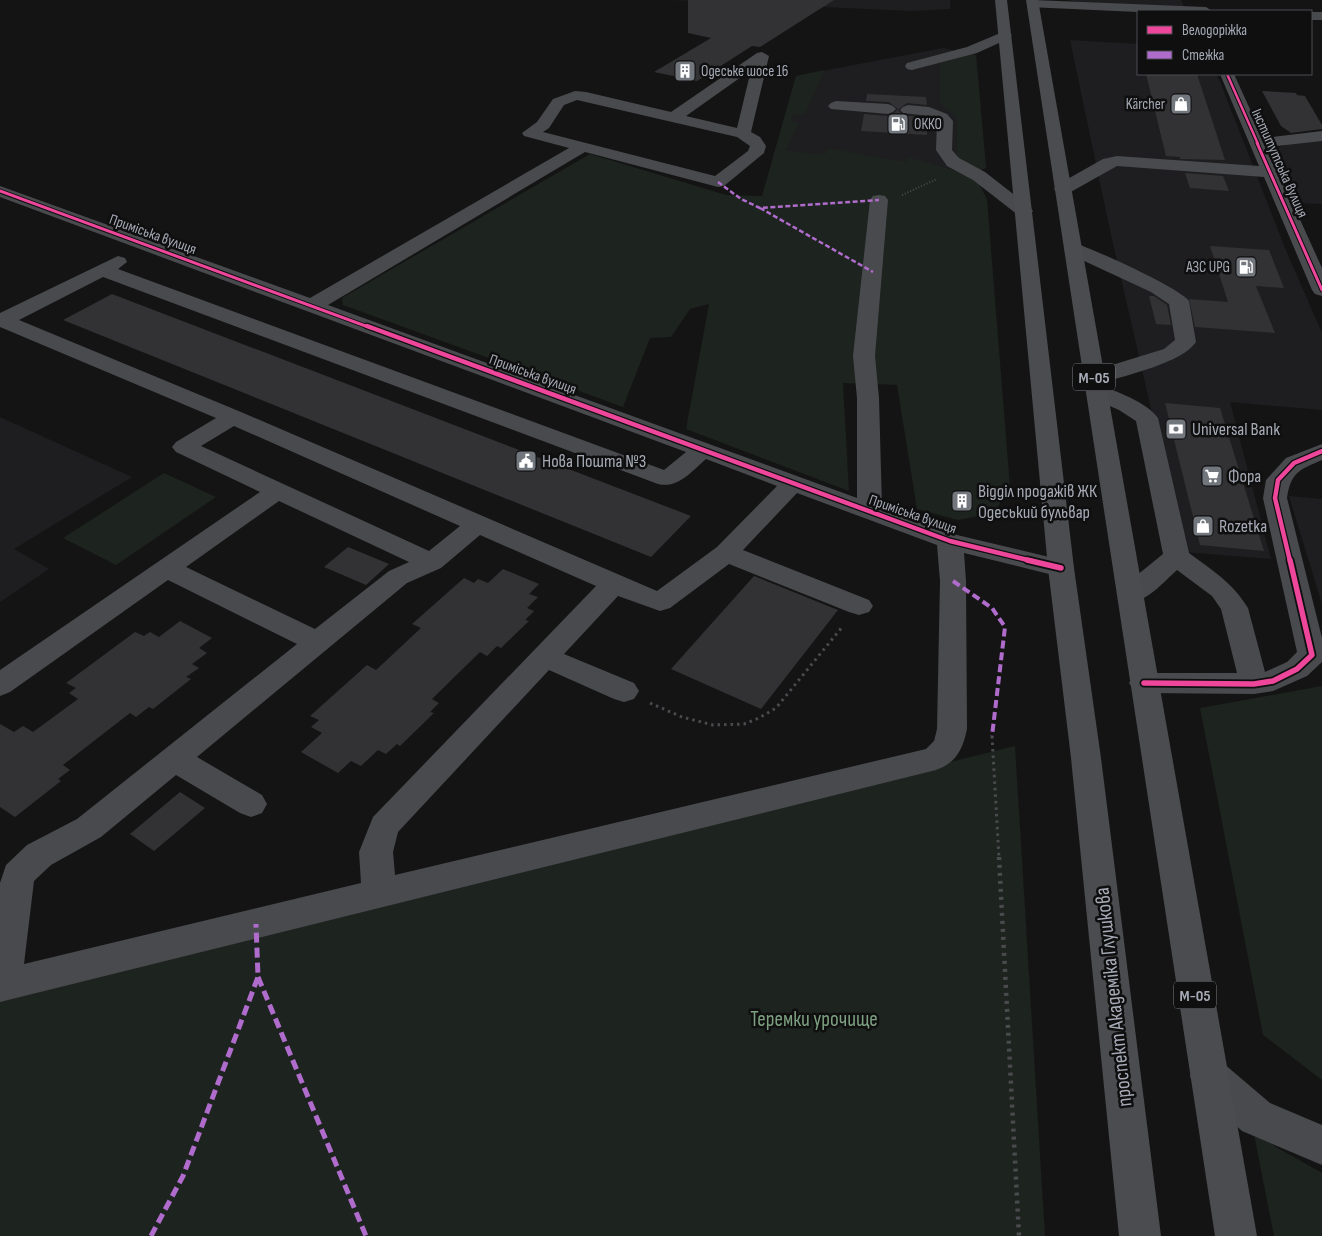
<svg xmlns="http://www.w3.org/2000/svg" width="1322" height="1236" viewBox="0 0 1322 1236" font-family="'Sofia Sans Condensed',sans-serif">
<rect width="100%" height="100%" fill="#141414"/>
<g fill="#1e1e20">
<path d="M671 0H950V9L911 11Z"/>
<path d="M1067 0H1181L1185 9 1080 3Z"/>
<path d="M1070 40 1138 44V74H1217L1285 248 1322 333V410L1230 402 1271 559 1184 552 1111 235Z"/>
<path d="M943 48 976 55 986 168 966 174 774 154 796 76Z"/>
<path d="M1322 140V204L1297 203 1275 157V152L1279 147 1288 144Z"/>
<path d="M0 417 132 477 14 549 49 569 0 602Z"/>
<path d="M1289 496 1322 499V604Z"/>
</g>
<g fill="#1d231e">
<path d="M970 54 976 55 986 168 977 171 959 160 957 155V118L940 103V63Z"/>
<path d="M825 70 804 115 794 114 790 121 799 123 786 150 824 155 828 148 905 162 909 157 966 174 979 184 987 199 1010 487 994 513 958 520 917 509 897 385 843 383 849 491 686 429 709 304 690 309 671 337 650 338 623 407 343 305 342 298 590 154 726 195 762 196 796 76Z"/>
<path d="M164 473 216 497 116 565 63 538Z"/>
<path d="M1322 686V1080L1263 1035 1200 708Z"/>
<path d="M1015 746 1045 1236H0V996Z"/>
<path d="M1253 1129 1276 1147 1322 1173V1236H1274Z"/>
</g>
<g fill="#323234">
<path d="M688 0H834L760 47 752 46 697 81 654 72 711 38 688 33Z"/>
<path d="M1146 74H1197L1225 160 1180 159V157L1166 156Z"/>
<path d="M1262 91 1296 93 1297 95 1305 96 1322 125V129L1291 133 1281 126Z"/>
<path d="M867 94 926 97 927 105 907 103 898 110 903 115 927 118V135L861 131 864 114 888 116 894 113 898 109 889 102 866 101Z"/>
<path d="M1185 173 1223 176 1229 191 1190 188Z"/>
<path d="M1210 246 1269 250 1284 288 1256 286 1275 333 1195 327 1189 299 1228 302Z"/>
<path d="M112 294 368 392 691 516 651 557 63 320Z"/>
<path d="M1149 296H1154L1167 305 1171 325 1156 324Z"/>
<path d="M1165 403 1220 408 1264 551 1200 545Z"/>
<path d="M348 547 389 564 366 585 324 567Z"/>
<path d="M503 569 539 584 529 594 538 597 527 608 534 611 525 620 529 621 501 648 497 646 487 656 480 652 432 699 439 703 430 712 434 713 400 746 397 744 386 754 378 750 361 766 351 761 338 773 301 752 322 733 311 727 319 720 310 716 367 665 376 670 421 628 412 624 464 578 474 583 478 579 488 583Z"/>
<path d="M754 576 838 610 761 709 671 669Z"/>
<path d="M180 621 212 638 199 648 207 653 192 664 199 668 186 677 191 679 153 709 149 707 136 717 130 713 81 751 63 765 70 770 58 779 61 781 15 817 0 807V724L14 732 23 726 33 732 78 699 69 693 76 688 66 683 135 632 144 636 150 632 159 637Z"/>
<path d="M180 792 205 808 154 851 130 834Z"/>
</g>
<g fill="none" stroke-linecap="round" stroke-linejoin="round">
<path stroke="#4a4b4f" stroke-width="2" stroke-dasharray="1 2" stroke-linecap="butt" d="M902 195 937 179"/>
<g stroke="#4a4b4f" stroke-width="3" stroke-dasharray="2.5 4" stroke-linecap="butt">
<path d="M650 703 682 717 713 725 744 724 759 718 776 708 843 626"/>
<path d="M992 736 999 858"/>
</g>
<path stroke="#4a4b4f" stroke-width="4.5" stroke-dasharray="3 5" stroke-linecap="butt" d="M999 857 1019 1236"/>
<g fill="#494a4d" fill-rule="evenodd">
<path d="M1033 0 1206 7 1212 11 1138 12 1028 7 1027 4Z"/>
<rect x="1311" y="12" width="11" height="8"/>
<path d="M1005 31 1012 35 1010 38 977 53 912 70 907 69 905 66 907 63 967 47Z"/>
<path d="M762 52 769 56 751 132 760 137 766 146 764 153 724 186 718 187 585 152 328 305 857 498V398L853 356 870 200 873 196 879 195 885 196 888 200 875 356 879 398 882 507 957 535 1070 562 1074 568 1070 574 1061 577 964 553 966 581 967 729C963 749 956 763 936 770L0 1002V883L6 865 27 845 77 819 297 644 168 580 10 692 0 696V670L260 492 176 452 172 447 176 442 216 418 0 327V313L118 256 125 258 127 262 118 269 664 470 686 452 0 197V186L310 298 569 148 524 136 522 133 537 122 553 99 575 91 586 92 671 112 757 53ZM751 70 737 128 686 116ZM577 100 737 137 750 146 748 151 715 176 543 132 549 128 564 105ZM103 277 658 484C678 489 692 471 706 459L777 486 717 547 657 591 241 412 19 320ZM234 426 460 526 429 551 201 446ZM797 493 937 545 940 581 937 729 934 741 926 749 395 875 393 852 398 832 549 670 614 699 624 702 634 699 639 691 634 683 564 654 618 596 660 611 670 608 729 564 849 612 859 615 869 612 873 606 869 600 743 550ZM279 501 409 562 389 571 315 629 186 567ZM480 535 596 586 373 817 359 852 361 883 24 964 34 881 51 865 101 837 176 775 240 813 251 817 262 813 267 804 262 795 197 757 407 583 441 568Z"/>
<path d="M1220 74H1234L1263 138 1322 131V141L1267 147 1322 268V296L1315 294 1312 290 1264 177 1117 166 1069 193 1063 194 1057 193 1054 189 1057 185 1103 159 1117 156 1259 166Z"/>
<path d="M836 101 888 104 893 106 896 109 893 112 888 114 831 109 828 106 831 103Z"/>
<path d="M908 105 929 107 947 114 953 121 952 150 959 158 985 172 1030 207 1033 211 1030 215 1024 216 1018 215 973 180 947 166 936 150 937 121 929 116 903 113 900 110 903 107Z"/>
<path d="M1074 243C1092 248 1180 288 1189 301L1196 342C1182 363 1126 375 1102 383L1094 385 1086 383 1083 378 1086 373 1164 349 1175 340 1169 304 1151 292 1067 253 1065 249 1067 245Z"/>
<path d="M1097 385C1115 390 1148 403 1158 418L1189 553C1213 571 1232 582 1248 608L1265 672 1287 662 1297 652 1263 498 1266 480 1286 458 1322 444V460C1299 470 1291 472 1287 498L1322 638V662L1307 676 1273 691 1254 694 1144 693 1134 690 1129 683 1134 676 1144 673H1237L1221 609 1212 596 1177 570C1161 584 1143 608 1120 601L1117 595 1120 589 1163 554 1136 421 1119 410 1089 397 1086 392 1089 387Z"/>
<path d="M1209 1058 1223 1063 1270 1103 1322 1125V1165L1242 1131 1195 1089 1190 1076 1195 1063Z"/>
</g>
<g fill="#4b4c4f" fill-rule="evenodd">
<path d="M995 0H1007L1074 568 1101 758 1161 1236H1119L1071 758 1048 568Z"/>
<path d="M1026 0H1038L1257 1236H1215Z"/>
</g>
<g stroke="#b06ccc" stroke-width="2.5" stroke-dasharray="5 2.5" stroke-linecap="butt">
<path d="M718 182 741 199 760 208 879 200"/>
<path d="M760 208 873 272"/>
</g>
<path stroke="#b06ccc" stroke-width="4" stroke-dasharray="8 4" stroke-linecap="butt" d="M953 581 992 608 1005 627 992 736"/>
<g stroke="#b06ccc" stroke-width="5" stroke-dasharray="10 5" stroke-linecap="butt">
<path d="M258 977 366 1236"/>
<path d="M151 1236 183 1176 258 977 256 924"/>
</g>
<g stroke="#0f0f10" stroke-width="4.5">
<path id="cycleway-far3" d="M1227 74 1258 144"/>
</g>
<g stroke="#0f0f10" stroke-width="5">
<g id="cycleway-far2">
<path d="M1257 143 1322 290"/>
<path d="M0 191 371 328"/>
</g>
</g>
<g stroke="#0f0f10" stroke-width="7">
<g id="cycleway-far1">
<path d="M367 326 950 541 1032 561"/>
<path d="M1290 561 1275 498 1278 480 1294 463 1322 451"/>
</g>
</g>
<g stroke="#0f0f10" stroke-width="9">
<g id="cycleway">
<path d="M1027 560 1061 568"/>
<path d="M1144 683 1254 684 1273 681 1297 669 1312 655 1290 560"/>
</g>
</g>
<use href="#cycleway-far3" stroke="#ed469a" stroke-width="2.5"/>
<use href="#cycleway-far2" stroke="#ed469a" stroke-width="3"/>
<use href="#cycleway-far1" stroke="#ed469a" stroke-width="4.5"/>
<use href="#cycleway" stroke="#ed469a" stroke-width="5.5"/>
</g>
<defs>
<g id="building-square" transform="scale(1.125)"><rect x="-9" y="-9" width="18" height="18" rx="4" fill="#72767d" stroke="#0f0f10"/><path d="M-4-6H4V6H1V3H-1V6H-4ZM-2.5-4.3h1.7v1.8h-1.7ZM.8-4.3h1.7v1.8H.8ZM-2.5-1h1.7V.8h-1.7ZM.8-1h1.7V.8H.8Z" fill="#fff"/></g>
<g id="shop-square" transform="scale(1.125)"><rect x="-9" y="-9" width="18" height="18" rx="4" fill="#72767d" stroke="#0f0f10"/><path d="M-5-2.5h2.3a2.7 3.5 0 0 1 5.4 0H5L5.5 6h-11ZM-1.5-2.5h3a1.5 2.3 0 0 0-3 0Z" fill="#fff"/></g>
<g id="fuel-square" transform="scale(1.125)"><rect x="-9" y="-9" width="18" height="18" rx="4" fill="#72767d" stroke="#0f0f10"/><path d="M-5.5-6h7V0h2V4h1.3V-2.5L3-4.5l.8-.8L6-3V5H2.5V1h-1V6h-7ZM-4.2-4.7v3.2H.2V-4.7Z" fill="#fff"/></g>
<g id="bank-square" transform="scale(1.125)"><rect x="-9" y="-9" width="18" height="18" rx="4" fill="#72767d" stroke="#0f0f10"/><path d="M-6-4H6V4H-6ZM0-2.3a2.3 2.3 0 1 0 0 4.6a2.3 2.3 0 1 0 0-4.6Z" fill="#fff"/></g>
<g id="civic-square" transform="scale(1.125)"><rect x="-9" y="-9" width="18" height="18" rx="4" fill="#72767d" stroke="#0f0f10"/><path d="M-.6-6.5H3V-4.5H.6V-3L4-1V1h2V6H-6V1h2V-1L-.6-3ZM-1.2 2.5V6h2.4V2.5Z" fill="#fff"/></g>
<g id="supermarket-square" transform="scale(1.125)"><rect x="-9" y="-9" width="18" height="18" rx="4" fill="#72767d" stroke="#0f0f10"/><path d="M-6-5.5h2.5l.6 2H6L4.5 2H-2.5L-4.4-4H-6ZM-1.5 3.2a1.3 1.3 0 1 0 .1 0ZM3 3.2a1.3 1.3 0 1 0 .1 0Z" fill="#fff"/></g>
</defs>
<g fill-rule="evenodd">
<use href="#building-square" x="685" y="71"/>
<use href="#shop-square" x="1181" y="104"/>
<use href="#fuel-square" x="898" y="124"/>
<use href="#fuel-square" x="1246" y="267"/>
<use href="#bank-square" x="1176" y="429"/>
<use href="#civic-square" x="526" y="461"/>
<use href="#supermarket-square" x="1212" y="476"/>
<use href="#building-square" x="962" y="501"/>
<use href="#shop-square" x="1203" y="526"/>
</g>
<g text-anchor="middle" stroke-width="5" stroke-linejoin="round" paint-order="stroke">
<g font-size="15" fill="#a5aab5" stroke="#0f0f10" text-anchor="start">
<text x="701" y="76">Одеське шосе 16</text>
<text x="1165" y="109" text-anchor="end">Kärcher</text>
<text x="914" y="129">ОККО</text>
<text x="1230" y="272" text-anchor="end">АЗС UPG</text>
</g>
<g font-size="15" fill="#a5aab5" stroke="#0f0f10">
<text transform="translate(1280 163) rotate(66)" y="5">Інститутська вулиця</text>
<text transform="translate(153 234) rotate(20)" y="5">Приміська вулиця</text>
<text transform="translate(533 374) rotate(20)" y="5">Приміська вулиця</text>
<text transform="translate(913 514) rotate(19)" y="5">Приміська вулиця</text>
</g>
<g fill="#0f0f10" stroke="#787c84" stroke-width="1">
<rect x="1073" y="363.5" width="42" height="27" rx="4"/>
<rect x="1174" y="981.5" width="42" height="27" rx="4"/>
</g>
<g font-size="16" font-weight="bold" fill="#a5aab5">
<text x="1094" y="383">М-05</text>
<text x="1195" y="1001">М-05</text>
</g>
<g font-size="18" fill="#a5aab5" stroke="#0f0f10" text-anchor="start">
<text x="1192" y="435">Universal Bank</text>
<text x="542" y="467">Нова Пошта №3</text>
<text x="1228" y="482">Фора</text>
<text x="978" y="497">Відділ продажів ЖК<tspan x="978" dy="21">Одеський бульвар</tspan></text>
<text x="1219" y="532">Rozetka</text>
</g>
<g font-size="21" fill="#a5aab5" stroke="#0f0f10">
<text transform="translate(1113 997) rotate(-96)" y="7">проспект Академіка Глушкова</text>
</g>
<g font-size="21" fill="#7da080" stroke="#0f0f10">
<text x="814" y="1026">Теремки урочище</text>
</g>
</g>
<rect x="1137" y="10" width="175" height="65" fill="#0f0f10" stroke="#4b4d52"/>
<rect x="1147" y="26" width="25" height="8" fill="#ed469a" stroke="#4b4d52"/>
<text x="1182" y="35" font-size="15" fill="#a5aab5">Велодоріжка</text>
<rect x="1147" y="51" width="25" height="8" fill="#b06ccc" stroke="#4b4d52"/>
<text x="1182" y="60" font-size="15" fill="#a5aab5">Стежка</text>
</svg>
